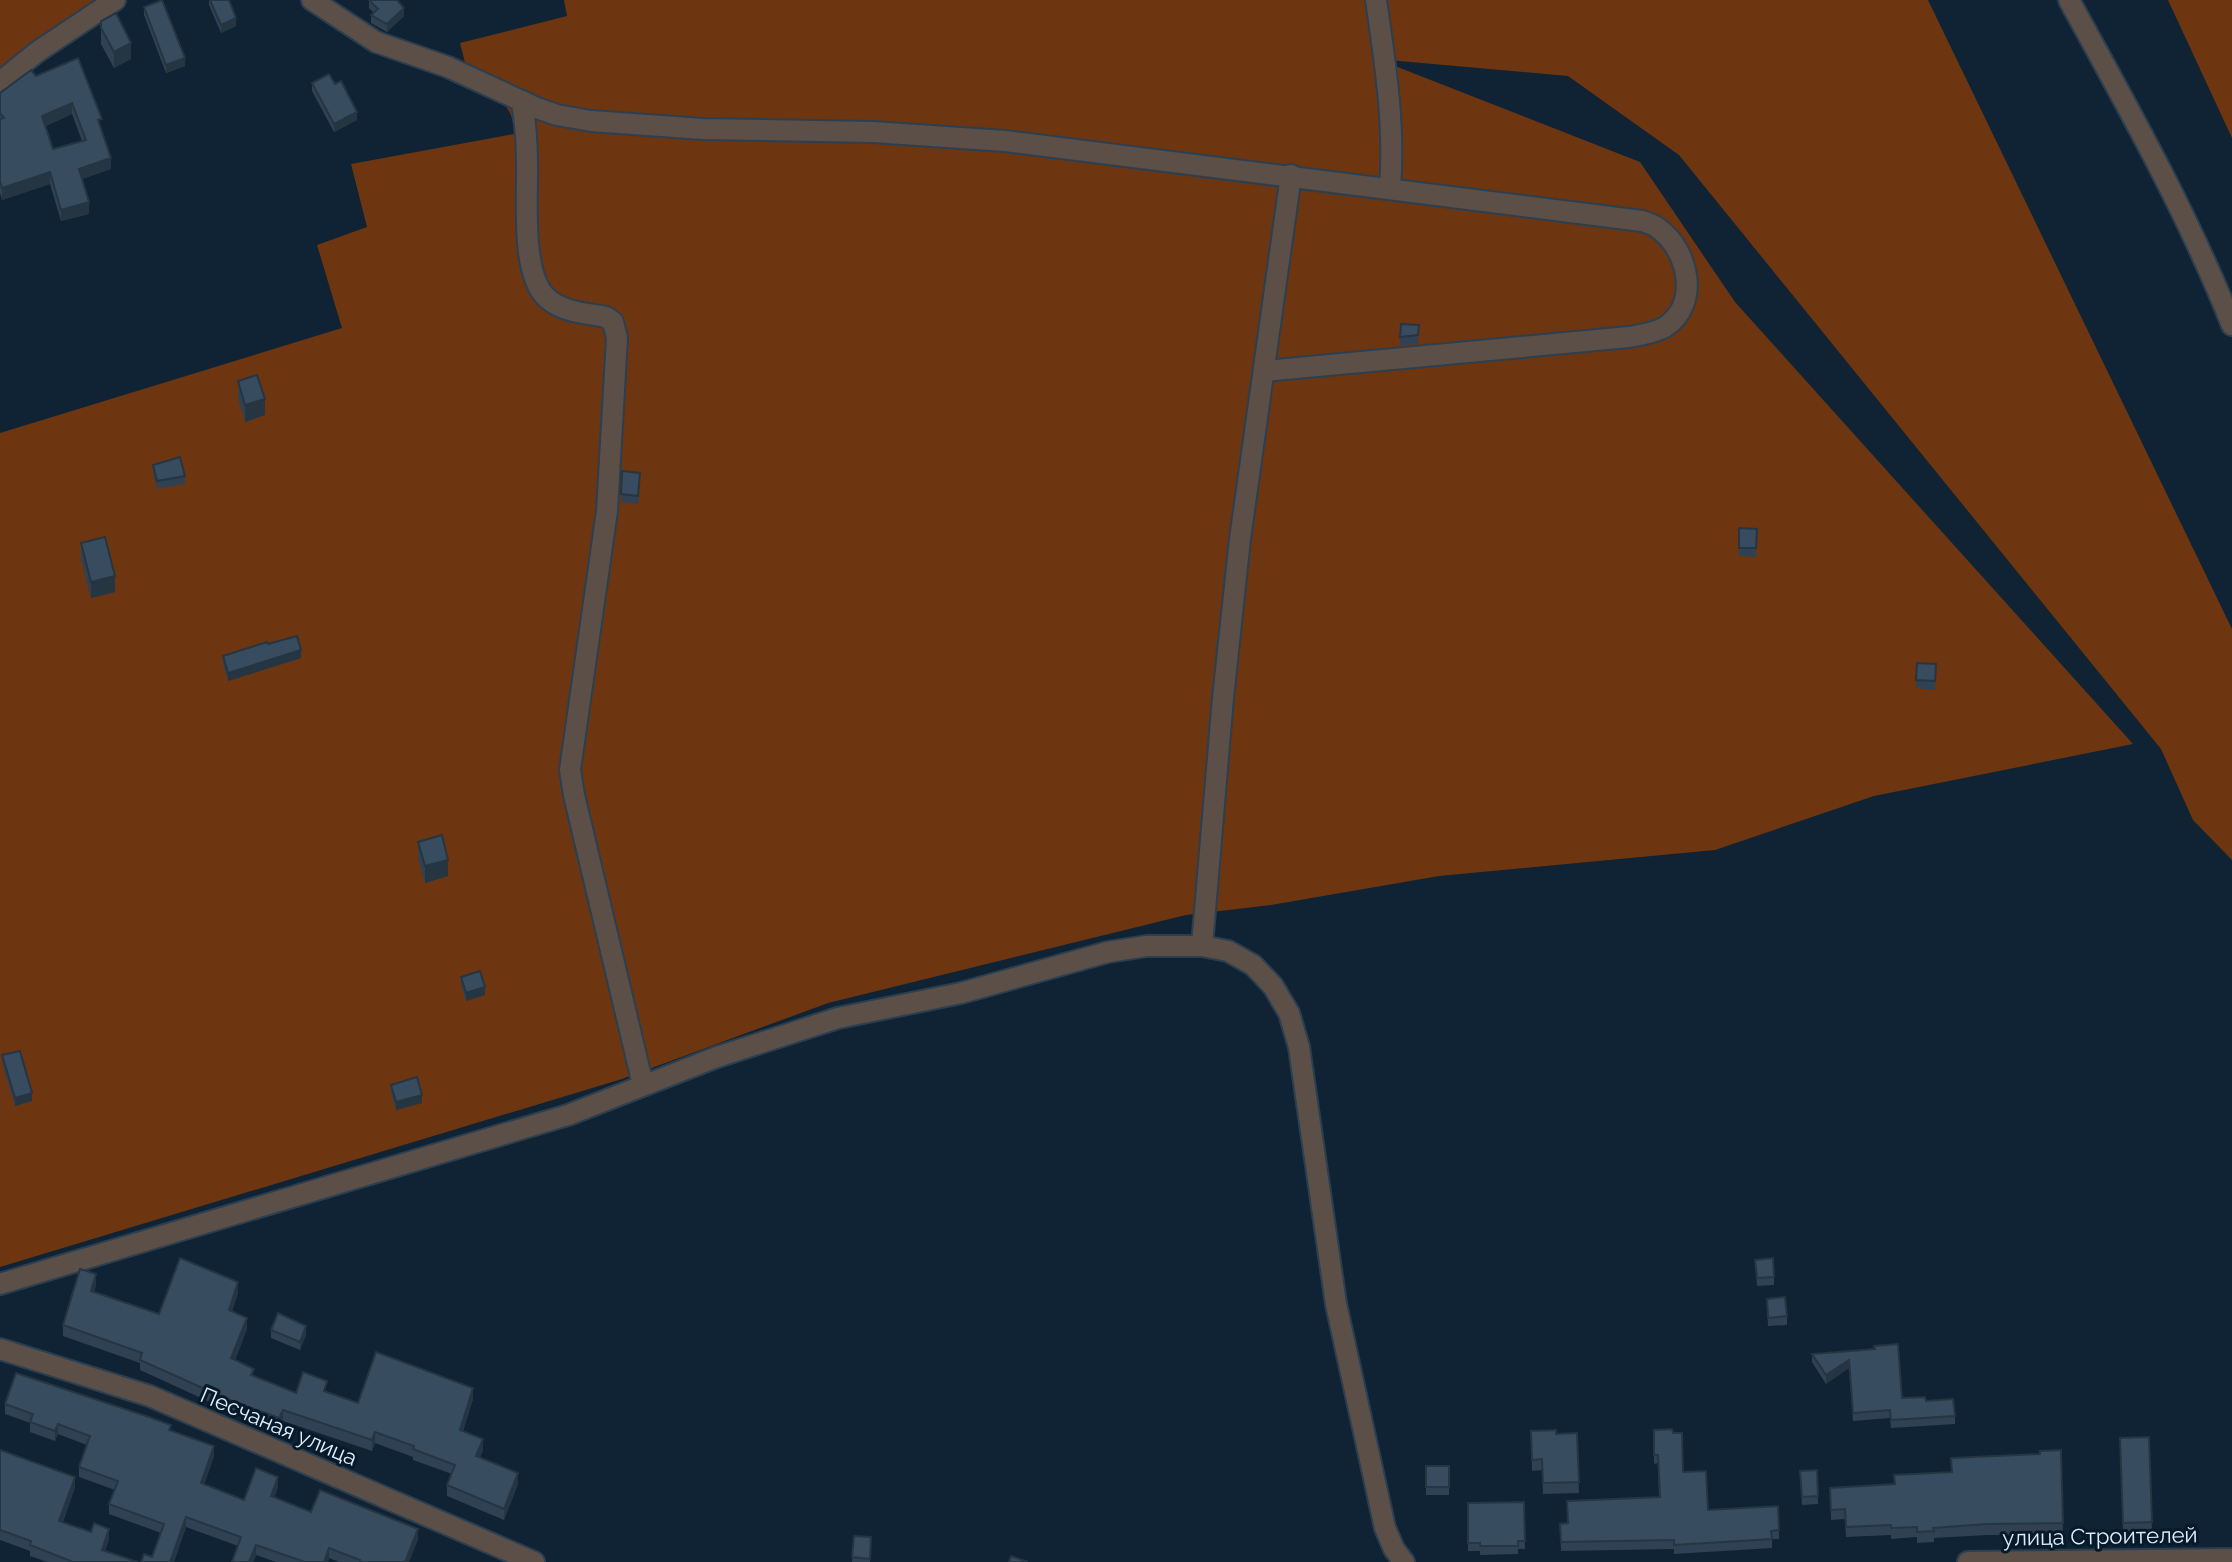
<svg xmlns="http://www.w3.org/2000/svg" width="2232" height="1562" viewBox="0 0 2232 1562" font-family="Raleway,sans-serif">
<rect width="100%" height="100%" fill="#0f2334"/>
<g fill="#6d3610">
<path d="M0 0H94L0 69Z"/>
<path d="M564 0H1364L1365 2 1366 0H1928L2232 629V860L2193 820 2161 749 1679 155 1568 76 1377 59 1640 162 1735 302 2133 744 1874 796 1715 850 1439 876 1271 905 1186 915 828 1003 622 1079 0 1267V433L342 328 317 245 367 227 351 164 514 134C514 102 495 97 470 82L460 43 567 16Z"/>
<path d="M2168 0H2232V138Z"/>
</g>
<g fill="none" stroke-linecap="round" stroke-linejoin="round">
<g stroke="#2c3f50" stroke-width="24">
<g id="minor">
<path d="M312 0 376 42 448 67 537 108 557 115 591 121 703 129 873 132 1005 141 1642 221C1648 223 1655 225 1659 229 1689 251 1700 304 1665 327 1655 333 1640 335 1629 337L1264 371"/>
<path d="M1376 0C1385 62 1395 125 1390 188"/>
<path d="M2069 0C2127 106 2187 212 2232 325"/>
<path d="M0 82 37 52 115 0"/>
<path d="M522 101C525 121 527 142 527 162 528 197 520 276 548 299 565 313 586 313 606 317L613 322 617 338 607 511 570 770 574 795 643 1085"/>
<path d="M1202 946 1223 698 1240 539 1291 175"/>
<path d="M0 1284 568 1115 717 1057 838 1018 961 993 1108 952 1147 946H1202L1228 951 1253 965 1273 986 1289 1013 1299 1047 1336 1304 1385 1528 1394 1549 1404 1562"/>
<path d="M0 1349 150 1396 534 1562"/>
<path d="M1968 1562 2232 1559"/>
</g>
</g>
<use href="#minor" stroke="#5b4f48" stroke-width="20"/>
</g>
<g fill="#2f4152" fill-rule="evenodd">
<path d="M209 0H229L236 26 221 33 209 5Z"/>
<path d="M369 0 404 16 387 32 371 23V15L374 13 369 8Z"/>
<path d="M144 7 185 66 166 73 144 15Z"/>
<path d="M101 21 131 59 114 68 101 44Z"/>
<path d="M78 58 102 131 111 169 82 179 89 214 61 221 50 184 2 200 0 193V93ZM72 114 82 141 53 149 46 126Z"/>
<path d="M312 83 335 84 357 120 334 132 312 91Z"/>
<path d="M1401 324 1419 325 1418 344 1400 345Z"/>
<path d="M238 381 265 415 245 422 238 397Z"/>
<path d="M153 465 185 476V484L157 489 153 473Z"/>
<path d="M622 471 640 482 638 504 621 502Z"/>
<path d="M1739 528 1757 529 1756 557 1739 556Z"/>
<path d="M81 543 115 592 91 598 81 559Z"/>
<path d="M268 644 301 658 228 681 223 664V656Z"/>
<path d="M1917 663 1936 664 1935 690 1916 688Z"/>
<path d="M418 842 448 876 425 883 418 858Z"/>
<path d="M461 977 485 995 466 1001 461 985Z"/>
<path d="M2 1055 32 1101 15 1106 2 1063Z"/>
<path d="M391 1085 422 1103 396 1110 391 1093Z"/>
<path d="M1755 1260 1774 1277V1285L1757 1286Z"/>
<path d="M96 1285 94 1292 159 1314 238 1293 232 1311 247 1329 235 1360 254 1376 296 1393 327 1392 358 1403 473 1399 463 1431 483 1450 480 1458 518 1484 504 1520 447 1496V1485L452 1474 413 1460V1457L375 1443 372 1451 283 1421 279 1429 225 1409 140 1370V1363L63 1336V1325Z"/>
<path d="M1767 1299 1787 1316V1325L1768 1326Z"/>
<path d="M271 1330 306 1335 300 1350 271 1338Z"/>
<path d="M1875 1349 1902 1398 1926 1401 1955 1416V1424L1891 1428 1890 1418 1853 1421 1849 1368 1826 1384 1812 1362V1354Z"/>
<path d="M5 1404 171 1430 214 1456 204 1485 244 1500 278 1487 274 1498 311 1512 418 1539 409 1562H339L329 1558 328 1562H276L256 1555 253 1562H232L238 1546 186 1527 174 1562H141L152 1557 161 1533 109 1514V1504L115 1490 79 1477V1467L87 1445 58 1434 55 1441 30 1432V1423L5 1414Z"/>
<path d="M1654 1430 1708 1510 1779 1530V1539H1772V1548L1674 1554V1549L1561 1551 1560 1524 1568 1523 1659 1497 1658 1463 1654 1464Z"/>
<path d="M1531 1431 1556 1434 1577 1433 1579 1493 1543 1494 1542 1470 1532 1471Z"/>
<path d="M2149 1437 2152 1530 2123 1531 2120 1438Z"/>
<path d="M0 1450 75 1487 63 1522 109 1539 105 1551 138 1562H47L30 1556V1551L0 1540Z"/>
<path d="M2061 1450 2063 1534 1987 1535 1934 1538V1542L1917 1543V1537L1891 1539V1535L1846 1537 1845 1519 1831 1520 1830 1488 1894 1484 1952 1472 1951 1458 2040 1454Z"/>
<rect x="1426" y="1466" width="23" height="29"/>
<path d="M1817 1470 1818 1504 1802 1505 1800 1471Z"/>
<path d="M1524 1502 1525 1549H1518V1554L1480 1555V1551H1468V1503Z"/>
<path d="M854 1536 871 1537 870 1562H852Z"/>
</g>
<g fill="#263542">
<path d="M404 8V16L387 32V24Z"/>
<path d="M236 18V26L221 33V25Z"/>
<path d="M131 43V59L114 68V52Z"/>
<path d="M185 58V66L166 73V65Z"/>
<path d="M72 103V114L42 127V116Z"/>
<path d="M357 112V120L334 132V124Z"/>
<path d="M111 158V169L79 180V169Z"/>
<path d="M50 172V184L2 200V188Z"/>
<path d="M89 202V214L61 221V210Z"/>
<path d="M265 399V415L245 422V405Z"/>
<path d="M115 576V592L91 598V582Z"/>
<path d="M301 650V658L228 681V673Z"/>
<path d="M448 860V876L425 883V866Z"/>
<path d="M485 987V995L466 1001V993Z"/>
<path d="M32 1093V1101L15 1106V1098Z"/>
<path d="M422 1095V1103L396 1110V1102Z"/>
<path d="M96 1274V1285L91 1302V1291Z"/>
<path d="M238 1282V1293L229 1321V1310Z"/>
<path d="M247 1318V1329L231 1369V1358Z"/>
<path d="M306 1326V1335L300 1350V1342Z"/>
<path d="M1849 1360V1368L1826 1384V1375Z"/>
<path d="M473 1388V1399L460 1441V1430Z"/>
<path d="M283 1410V1421L279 1429V1418Z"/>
<path d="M58 1424V1434L55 1441V1431Z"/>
<path d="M375 1432V1443L372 1451V1440Z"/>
<path d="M483 1439V1450L476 1467V1456Z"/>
<path d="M214 1446V1456L201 1494V1483Z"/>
<path d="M518 1473V1484L504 1520V1509Z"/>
<path d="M75 1477V1487L59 1531V1521Z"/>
<path d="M278 1477V1487L271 1507V1496Z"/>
<path d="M186 1517V1527L174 1562H170Z"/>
<path d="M109 1529V1539L102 1560V1550Z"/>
<path d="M418 1529V1539L409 1562H405Z"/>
<path d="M256 1545V1555L253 1562H249Z"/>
<path d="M329 1548V1558L328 1562H324Z"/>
</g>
<g fill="#374c5f" stroke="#263542" stroke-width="2" fill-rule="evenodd">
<path d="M162 0 185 58 166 65 144 7Z"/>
<path d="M210 0H229L236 18 221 25Z"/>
<path d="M369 0H397L404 8 387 24 371 15 378 9Z"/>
<path d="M116 13 131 43 114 52 101 28V21Z"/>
<path d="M78 58 102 119 98 120 111 158 79 169 89 202 61 210 50 172 2 188 0 181V119L4 118 0 113V93L31 70 36 76ZM72 103 86 140 53 149 42 116Z"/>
<path d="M329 74 335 84 341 81 357 112 334 124 312 83Z"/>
<path d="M1401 324 1419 325 1418 335 1400 337Z"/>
<path d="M257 375 265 399 245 405 238 381Z"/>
<path d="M180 457 185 476 157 481 153 465Z"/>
<path d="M622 471 640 473 638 496 621 494Z"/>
<path d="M1739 528 1757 529 1756 548H1739Z"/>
<path d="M105 537 115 576 91 582 81 543Z"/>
<path d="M297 636 301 650 228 673 223 656 267 642 268 644Z"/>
<path d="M1917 663 1936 664 1935 681 1916 680Z"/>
<path d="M442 835 448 860 425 866 418 842Z"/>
<path d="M480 971 485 987 466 993 461 977Z"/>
<path d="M20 1051 32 1093 15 1098 2 1055Z"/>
<path d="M417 1077 422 1095 396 1102 391 1085Z"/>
<path d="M180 1258 238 1282 229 1310 247 1318 231 1358 254 1369 251 1375 296 1393 303 1372 327 1381 324 1391 358 1403 376 1352 473 1388 460 1430 483 1439 476 1456 518 1473 504 1509 447 1485 455 1465 413 1449 414 1446 375 1432 372 1440 283 1410 279 1418 225 1398 140 1360 142 1353 63 1325 80 1269 96 1274 91 1291 159 1314Z"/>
<path d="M1773 1258 1774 1277 1757 1278 1755 1260Z"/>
<path d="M1785 1297 1787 1316 1768 1318 1767 1299Z"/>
<path d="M278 1313 306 1326 300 1342 271 1330Z"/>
<path d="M1898 1344 1902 1398 1925 1397 1926 1401 1953 1399 1955 1416 1891 1420 1890 1410 1853 1413 1849 1360 1826 1375 1812 1354 1875 1349 1874 1346Z"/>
<path d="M16 1373 149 1417 171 1425 169 1430 214 1446 201 1483 244 1500 256 1468 278 1477 271 1496 311 1512 320 1490 418 1529 405 1562H360V1560L329 1548 324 1562H305L256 1545 249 1562H232L241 1537 186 1517 170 1562H141L144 1554 152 1557 164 1524 109 1504 118 1481 79 1467 90 1436 58 1424 55 1431 30 1422 33 1414 5 1404Z"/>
<path d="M1672 1429 1673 1433H1682L1683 1472 1706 1471 1708 1510 1778 1506 1779 1530 1771 1531 1772 1539 1674 1545V1540L1561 1542 1560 1524 1568 1523 1567 1501 1660 1497 1658 1455H1654V1430Z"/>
<path d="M1556 1430V1434L1577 1433 1579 1482 1543 1483 1542 1459 1532 1460 1531 1431Z"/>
<path d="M2149 1437 2152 1522 2123 1523 2120 1438Z"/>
<path d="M0 1450 75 1477 59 1521 91 1532 94 1523 109 1529 102 1550 138 1562H73L30 1545 31 1541 0 1530Z"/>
<path d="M2061 1450 2063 1523 1987 1524 1933 1528 1934 1531 1917 1532V1527L1891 1528V1525L1846 1527 1845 1509 1831 1510 1830 1488 1895 1484 1894 1475 1952 1472 1951 1458 2040 1454V1451Z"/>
<rect x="1426" y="1466" width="23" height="21"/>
<path d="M1817 1470 1818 1496 1802 1497 1800 1471Z"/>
<path d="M1524 1502 1525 1541H1518V1546H1480V1543H1468V1503Z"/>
<path d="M854 1536 871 1537 870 1559 852 1557Z"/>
<path d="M1011 1556 1028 1562H1009Z"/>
</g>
<g text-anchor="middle" stroke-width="6" stroke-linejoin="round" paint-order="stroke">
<g font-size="22" fill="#e1eefa" stroke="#061a2a">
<text transform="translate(279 1426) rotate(23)" y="8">Песчаная улица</text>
<text transform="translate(2100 1536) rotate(-1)" y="8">улица Строителей</text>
</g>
</g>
</svg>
